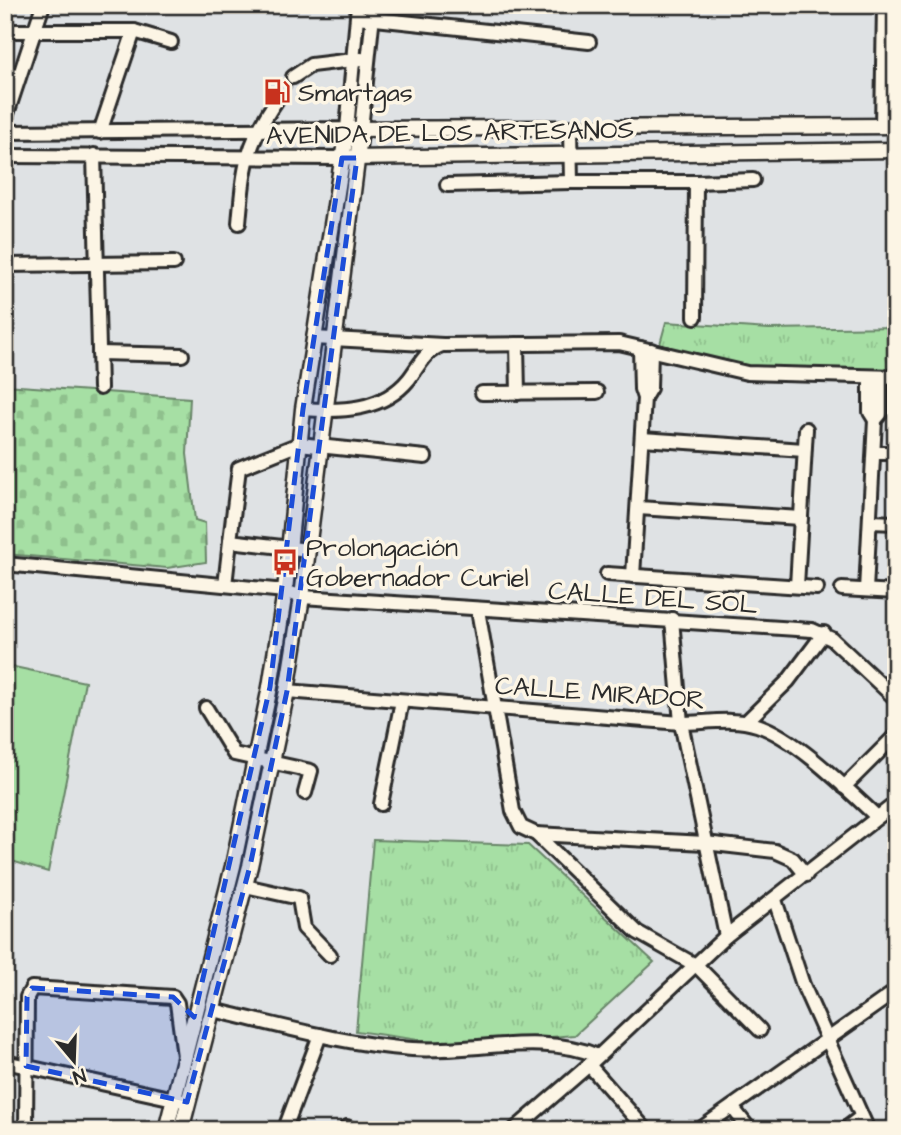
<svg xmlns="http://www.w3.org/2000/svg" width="901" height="1135" viewBox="0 0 901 1135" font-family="'Architects Daughter',sans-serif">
<defs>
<pattern id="grass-tufts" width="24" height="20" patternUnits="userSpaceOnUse" patternTransform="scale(1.75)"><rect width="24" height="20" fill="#a6dfa4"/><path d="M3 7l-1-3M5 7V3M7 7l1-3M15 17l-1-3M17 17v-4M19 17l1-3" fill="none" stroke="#8fc08d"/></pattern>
<pattern id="cemetery-stones" width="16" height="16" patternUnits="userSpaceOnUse" patternTransform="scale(1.75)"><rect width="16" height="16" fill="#a6dfa4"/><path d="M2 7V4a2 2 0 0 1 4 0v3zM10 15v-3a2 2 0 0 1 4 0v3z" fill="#8fc08d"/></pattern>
</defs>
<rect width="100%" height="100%" fill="#dfe2e4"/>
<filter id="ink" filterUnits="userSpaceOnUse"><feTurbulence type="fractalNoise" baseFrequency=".0143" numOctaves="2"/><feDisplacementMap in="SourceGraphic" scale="14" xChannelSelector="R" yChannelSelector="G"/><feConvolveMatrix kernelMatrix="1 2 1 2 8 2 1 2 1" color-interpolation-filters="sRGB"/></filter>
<g filter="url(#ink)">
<g fill="url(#grass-tufts)" stroke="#688568" stroke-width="2">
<path d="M666 322 769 329 896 327V370C816 369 734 376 660 344Z"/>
<path d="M373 840 528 845 654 962 575 1035 453 1045 356 1031Z"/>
</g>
<path fill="url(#cemetery-stones)" stroke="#688568" stroke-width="2" d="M5 385 190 398 187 454 195 520 205 523 206 562 167 568 5 554Z"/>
<path fill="#a6dfa4" stroke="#688568" stroke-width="2" d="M5 665 85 682 48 872 5 859Z"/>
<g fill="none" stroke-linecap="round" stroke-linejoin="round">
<path stroke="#bbbdbf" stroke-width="12" stroke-dasharray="12 6" stroke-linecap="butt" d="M276 101 293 77"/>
<g stroke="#2b2b2b" stroke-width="18">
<g id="minor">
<path d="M357 17 589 42"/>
<path d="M5 31H134L171 42"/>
<path d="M293 77 311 65 361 59"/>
<path d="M5 120 43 5"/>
<path d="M882 126 884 5"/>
<path d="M570 128 571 182H696L695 317"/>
<path d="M361 129 374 5"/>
<path d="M5 132 347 129 358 5"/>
<path d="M100 132 134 31"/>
<path d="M94 155 100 388"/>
<path d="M5 156 342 158"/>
<path d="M696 182 753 180"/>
<path d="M447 185 571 182"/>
<path d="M239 223C244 168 245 147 276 101"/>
<path d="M5 265 174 263"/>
<path d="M314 338 443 345 619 343 747 373 896 377"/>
<path d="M517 344 518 393"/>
<path d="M99 353 182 355"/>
<path d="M870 377V412L875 420"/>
<path d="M482 393 597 392"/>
<path d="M644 398 650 388 651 350"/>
<path d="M303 409C341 412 383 411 409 379 419 366 425 351 442 345"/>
<path d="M642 439 804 450"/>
<path d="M874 453H896"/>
<path d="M638 508 801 518"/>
<path d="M870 522 896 523"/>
<path d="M308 550 230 541 239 468 299 444 425 457"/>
<path d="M5 564 285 591 302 597 812 630 832 639 896 699"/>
<path d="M607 574 817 588"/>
<path d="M633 576 644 398 641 389 640 348"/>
<path d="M225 585 230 541"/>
<path d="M797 586 806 429"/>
<path d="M842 589 896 592"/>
<path d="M866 590 875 420 881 413V377"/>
<path d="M478 610 513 811 521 827 536 834 637 932 697 966 760 1030"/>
<path d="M672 619 681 723 726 936"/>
<path d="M287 691 681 723C704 723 734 717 757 725 795 737 848 790 877 817"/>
<path d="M206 708 234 754 311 771 305 793"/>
<path d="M746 722 788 681 824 633"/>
<path d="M844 787 896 735"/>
<path d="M381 804 402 701"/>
<path d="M536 834 705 843 775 851 793 859 806 875"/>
<path d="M245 886 299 898 304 928 330 955"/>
<path d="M775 900 803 985 868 1130"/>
<path d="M213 1010C278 1025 346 1045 412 1049 472 1053 542 1032 598 1056"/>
<path d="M5 1062 183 1101"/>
<path d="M589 1065 646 1130"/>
<path d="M732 1107 750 1130"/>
<path d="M287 1123 320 1035"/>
<path d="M347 1127 351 1130"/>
<path d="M26 1130 27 997 32 988 173 997 177 1003 184 1056"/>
<path d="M514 1130 589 1065 726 936 896 803"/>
<path d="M699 1130 896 991"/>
<path d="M844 1130 861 1117"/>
</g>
</g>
<g stroke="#2b2b2b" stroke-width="19">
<g id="major">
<path d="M351 158 896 150"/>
<path d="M166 1130 233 866 270 687 285 591 303 409 347 129 896 126"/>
<path d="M181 1130 250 866 287 691 302 597 361 129"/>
</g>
</g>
<use href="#minor" stroke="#fcf5e5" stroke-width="12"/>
<use href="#major" stroke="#fcf5e5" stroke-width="14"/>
</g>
</g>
<path fill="#1d4ed8" fill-opacity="0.2" stroke="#1d4ed8" stroke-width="5" stroke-dasharray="14 9" stroke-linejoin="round" d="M342 158H357L287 691 250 866 187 1102 26 1066 27 997 32 988 173 997 194 1017 270 687 303 409Z"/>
<defs>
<g id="fuel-bare" transform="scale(2.1)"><path d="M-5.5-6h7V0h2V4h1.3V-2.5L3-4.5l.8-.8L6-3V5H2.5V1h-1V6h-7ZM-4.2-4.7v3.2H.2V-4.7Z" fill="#c8321e" stroke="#fcf5e5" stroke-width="2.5" paint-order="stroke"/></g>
<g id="bus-bare" transform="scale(2.1)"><path d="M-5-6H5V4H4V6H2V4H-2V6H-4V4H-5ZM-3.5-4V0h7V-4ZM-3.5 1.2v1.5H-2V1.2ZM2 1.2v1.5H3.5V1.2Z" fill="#c8321e" stroke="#fcf5e5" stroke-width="2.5" paint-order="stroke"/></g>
</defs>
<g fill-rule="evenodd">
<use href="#fuel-bare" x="277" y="92"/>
<use href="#bus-bare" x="285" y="562"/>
</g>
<g text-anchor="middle" stroke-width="7" stroke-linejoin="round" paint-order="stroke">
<g font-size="26" fill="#2b2b2b" stroke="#fcf5e5" text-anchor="start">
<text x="298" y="101">Smartgas</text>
<text x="306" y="556">Prolongación<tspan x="306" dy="30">Gobernador Curiel</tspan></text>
</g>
<g font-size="26" fill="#2b2b2b" stroke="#fcf5e5">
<text transform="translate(450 132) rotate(-1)" y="9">AVENIDA DE LOS ARTESANOS</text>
<text transform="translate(653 597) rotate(4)" y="9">CALLE DEL SOL</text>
<text transform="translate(600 692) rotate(4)" y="9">CALLE MIRADOR</text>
</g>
</g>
<rect width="901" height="1135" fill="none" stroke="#fcf5e5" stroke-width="28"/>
<rect x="14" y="14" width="873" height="1107" fill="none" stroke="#2b2b2b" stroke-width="2.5" filter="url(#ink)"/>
<g transform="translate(74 1061) rotate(161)" stroke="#fcf5e5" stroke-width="5" paint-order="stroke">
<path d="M0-5L12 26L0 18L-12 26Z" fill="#2b2b2b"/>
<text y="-10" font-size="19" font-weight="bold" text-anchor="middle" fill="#2b2b2b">N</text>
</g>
</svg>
